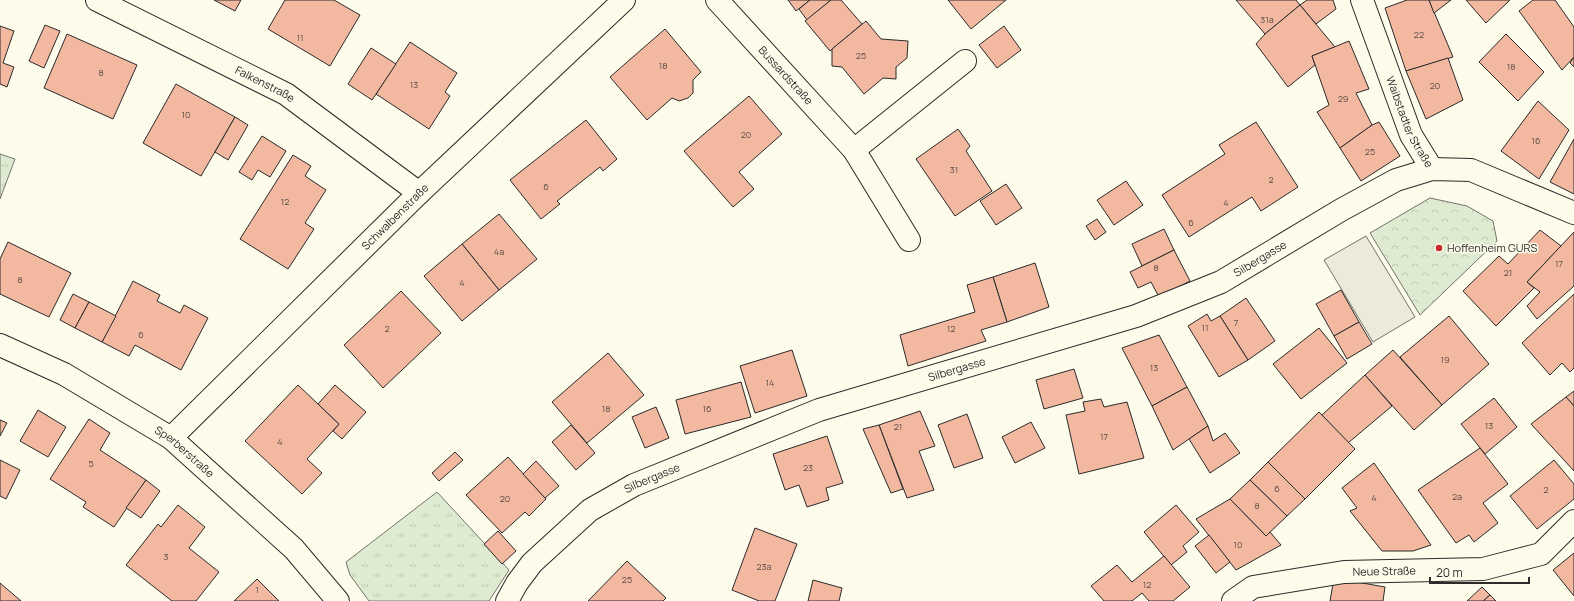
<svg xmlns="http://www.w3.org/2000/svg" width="1574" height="601" viewBox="0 0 1574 601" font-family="Manrope,sans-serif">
<defs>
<pattern id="grass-tufts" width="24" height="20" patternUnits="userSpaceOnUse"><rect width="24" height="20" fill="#deebd1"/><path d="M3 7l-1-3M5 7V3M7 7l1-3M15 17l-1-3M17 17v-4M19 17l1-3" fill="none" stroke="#bfcab4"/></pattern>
<pattern id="forest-crowns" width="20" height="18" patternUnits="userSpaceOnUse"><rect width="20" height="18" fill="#deebd1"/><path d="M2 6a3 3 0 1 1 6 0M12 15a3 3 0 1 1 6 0" fill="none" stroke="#bfcab4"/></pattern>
</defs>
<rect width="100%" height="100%" fill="#fdfbea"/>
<g fill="url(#grass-tufts)" stroke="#74746e">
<path d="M0 154 15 159 0 199Z"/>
<path d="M437 492 509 570 489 601H369L350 575 346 562Z"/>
</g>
<path fill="url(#forest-crowns)" stroke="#74746e" d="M1430 198 1467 206 1493 221 1497 241 1420 315 1370 233Z"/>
<path fill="#eceadb" stroke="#74746e" d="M1366 236 1415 317 1373 342 1324 260Z"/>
<g fill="#f2b8a0" stroke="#2b2b2b">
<path d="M214 0H241L235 11Z"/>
<path d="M285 0H334L360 15 330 66 268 29Z"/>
<path d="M788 0H810L796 11Z"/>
<path d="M810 0H831L807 20 799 9Z"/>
<path d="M831 0H841L862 24 830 51 805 21Z"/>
<path d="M948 0H1006L971 29Z"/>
<path d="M1236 0H1296L1300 5 1265 34Z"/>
<path d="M1307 0H1333L1336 9 1316 24 1300 5Z"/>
<path d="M1407 0H1429L1453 57 1406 71 1385 8Z"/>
<path d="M1429 0H1451L1434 13Z"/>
<path d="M1466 0H1510L1486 23Z"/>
<path d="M1533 0H1555L1574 27V57L1562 70 1519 11Z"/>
<path d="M1300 5 1335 47 1312 56 1315 65 1288 87 1256 44 1265 34Z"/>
<path d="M866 21 881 39 908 41 907 58 896 67V79L883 78 864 94 842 67 832 66V49Z"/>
<path d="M45 25 60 31 44 68 29 61Z"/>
<path d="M0 26 14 31 3 63 14 67 7 87 0 84Z"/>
<path d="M1004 26 1021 50 997 68 979 45Z"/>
<path d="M665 29 701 72 693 80V93L688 98 679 101 672 98 647 120 610 77Z"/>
<path d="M67 34 137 65 113 119 44 88Z"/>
<path d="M1506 34 1544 72 1518 101 1479 62Z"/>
<path d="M1349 41 1369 89 1356 93 1372 125 1340 148 1317 112 1329 105 1312 56Z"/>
<path d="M410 42 457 73 445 92 450 96 429 129 376 94Z"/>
<path d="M371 48 396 64 372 100 348 84Z"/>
<path d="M1574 57V67L1570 63Z"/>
<path d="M1448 58 1463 100 1426 119 1406 71Z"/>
<path d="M176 84 235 117 201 176 143 143Z"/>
<path d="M749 96 782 134 739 172 754 189 733 207 684 151Z"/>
<path d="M1538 101 1569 130 1539 179 1501 151Z"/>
<path d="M235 117 248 125 228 160 215 152Z"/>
<path d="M586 120 617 159 603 171 600 167 557 201 560 204 541 219 510 180Z"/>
<path d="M1256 122 1298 187 1261 211 1252 197 1189 237 1162 195 1225 154 1219 145Z"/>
<path d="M1379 122 1400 156 1361 181 1340 148 1372 125Z"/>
<path d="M958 129 970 146 966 151 992 191 955 216 916 159Z"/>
<path d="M262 136 286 151 270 177 258 170 252 180 239 172Z"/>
<path d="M1574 139V194L1550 182Z"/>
<path d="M293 155 311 166 305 176 326 190 305 223 314 229 288 269 240 239Z"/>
<path d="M1126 181 1143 205 1114 225 1097 200Z"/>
<path d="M1006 184 1022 208 996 225 980 201Z"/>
<path d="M499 214 537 259 499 290 462 244Z"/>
<path d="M1097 219 1106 232 1095 240 1086 226Z"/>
<path d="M1164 229 1174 250 1142 266 1132 244Z"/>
<path d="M1540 230 1561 246 1527 282 1534 288 1496 326 1463 291 1499 256 1508 264Z"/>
<path d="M1574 232V286L1537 319 1527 306 1540 292 1527 282Z"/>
<path d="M8 242 71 273 49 317 0 294V259Z"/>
<path d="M462 244 499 290 462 321 424 276Z"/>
<path d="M1174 250 1190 281 1159 297 1151 282 1138 288 1130 272Z"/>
<path d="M1035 263 1049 307 1007 322 993 277Z"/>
<path d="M993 277 1007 322 981 330 986 341 908 366 900 335 975 312 967 285Z"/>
<path d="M133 281 160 295 157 301 180 313 184 305 208 318 181 370 135 345 129 356 102 342Z"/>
<path d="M1341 290 1359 322 1334 336 1316 304Z"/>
<path d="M401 291 441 333 383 388 344 345Z"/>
<path d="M73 294 89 302 75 328 60 320Z"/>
<path d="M1574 294V368L1570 372 1562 363 1550 375 1522 343Z"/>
<path d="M1246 298 1275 341 1248 360 1220 316Z"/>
<path d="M89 302 116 316 102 342 75 328Z"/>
<path d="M1207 314 1211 321 1220 316 1248 360 1219 377 1188 326Z"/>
<path d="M1449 316 1489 364 1442 405 1400 357Z"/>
<path d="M1359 322 1372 344 1347 359 1334 336Z"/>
<path d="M1319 328 1347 363 1301 399 1273 364Z"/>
<path d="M1159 335 1187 387 1152 406 1122 348Z"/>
<path d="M792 350 807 396 755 413 740 366Z"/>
<path d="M1393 350 1442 405 1414 430 1365 375Z"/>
<path d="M608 353 644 395 587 443 552 402Z"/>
<path d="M1074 369 1083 398 1044 409 1036 380Z"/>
<path d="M1365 375 1392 406 1348 443 1322 415Z"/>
<path d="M741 382 751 417 685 434 676 400Z"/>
<path d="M298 385 339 424 307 459 322 473 302 494 245 441Z"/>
<path d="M335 385 366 412 342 439 333 431 339 424 318 404Z"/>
<path d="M1187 387 1208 426 1173 450 1152 406Z"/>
<path d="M1574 391V406L1566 397Z"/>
<path d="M1566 397 1574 406V471L1531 424Z"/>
<path d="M1494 398 1517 427 1485 454 1461 424Z"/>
<path d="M1101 399 1104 407 1127 402 1144 458 1079 474 1066 415 1085 411 1083 402Z"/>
<path d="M656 407 669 438 645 448 632 417Z"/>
<path d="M38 410 66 427 48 457 20 441Z"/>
<path d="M920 411 935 446 919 451 934 490 907 498 879 425Z"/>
<path d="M1319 412 1355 449 1305 499 1268 462Z"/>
<path d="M967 414 983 458 954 468 938 425Z"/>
<path d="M89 419 110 433 100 450 146 480 114 527 83 507 86 502 50 479Z"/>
<path d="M0 420 7 423 0 436Z"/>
<path d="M1031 422 1045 448 1015 463 1002 437Z"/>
<path d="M571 425 595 453 576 470 552 442Z"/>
<path d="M879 425 903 489 891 493 863 429Z"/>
<path d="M1208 426 1213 441 1225 433 1240 453 1210 473 1189 439Z"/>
<path d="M827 436 843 483 826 488 829 500 807 507 799 485 785 490 773 454Z"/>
<path d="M1480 448 1508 484 1483 503 1498 523 1474 542 1469 535 1456 543 1418 490Z"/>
<path d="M455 452 463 460 439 481 432 473Z"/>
<path d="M508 457 546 499 529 516 525 512 502 533 466 495Z"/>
<path d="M0 460 20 470 6 499 0 496Z"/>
<path d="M1554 460 1574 484V499L1537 529 1510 496Z"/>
<path d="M536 461 559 486 545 498 523 474Z"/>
<path d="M1268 462 1305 499 1287 516 1250 480Z"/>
<path d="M1374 463 1431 545 1413 551H1382L1350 511 1357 508 1342 488Z"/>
<path d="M146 480 160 491 141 518 126 508Z"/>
<path d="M1250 480 1287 516 1266 536 1230 499Z"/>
<path d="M1230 499 1266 536 1270 532 1281 545 1236 570 1196 519Z"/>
<path d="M178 505 205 527 189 548 219 572 196 601H172L126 565 158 524 161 527Z"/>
<path d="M1176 505 1199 532 1183 546 1187 552 1171 565 1144 532Z"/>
<path d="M755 528 797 544 775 601H759L732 590Z"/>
<path d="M498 531 516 551 502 564 484 544Z"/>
<path d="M1209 535 1230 562 1216 573 1195 546Z"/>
<path d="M1574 553V596L1553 570Z"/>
<path d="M1164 556 1190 587 1173 601H1149L1142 593 1132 601H1104L1091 586 1117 565 1132 582Z"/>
<path d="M627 561 666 598 663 601H588Z"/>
<path d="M1334 578 1385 587 1383 601H1330Z"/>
<path d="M257 579 279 601H234Z"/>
<path d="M813 580 842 588 839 601H808Z"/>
<path d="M0 583 21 601H0Z"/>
<path d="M1482 587 1490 595 1483 601H1467Z"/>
<path d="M1490 595 1496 601H1483Z"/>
</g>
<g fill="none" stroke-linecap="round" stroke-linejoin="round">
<g stroke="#2b2b2b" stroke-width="24">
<g id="minor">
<path id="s1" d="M97 0 286 94 419 193"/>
<path id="s2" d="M717 0 854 150 909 240"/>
<path id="s3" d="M1362 0 1411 135 1432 169"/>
<path d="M854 150 965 61"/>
<path id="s4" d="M0 345 64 374 171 438 294 549 338 601"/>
<path id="s5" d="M171 438 419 193 624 0"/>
<path id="s6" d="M507 601 517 583 532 563 590 510 634 485 819 410 1136 316 1221 282 1341 210 1396 180 1432 169 1471 170 1574 213"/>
<path id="s7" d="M1233 601 1253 587 1344 572 1483 569 1541 554 1574 521"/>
</g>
</g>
<use href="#minor" stroke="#fdfbea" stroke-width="22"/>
</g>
<circle fill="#c62828" stroke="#fdfbea" stroke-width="1.5" cx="1439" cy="248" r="4"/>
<g text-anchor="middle" stroke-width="3" stroke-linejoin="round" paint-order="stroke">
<g font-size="9" fill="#5d4e48">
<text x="1267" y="23">31a</text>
<text x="1419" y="38">22</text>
<text x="300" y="41">11</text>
<text x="861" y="59">25</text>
<text x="663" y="69">18</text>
<text x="1511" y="70">18</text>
<text x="101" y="76">8</text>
<text x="414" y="88">13</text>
<text x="1435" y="89">20</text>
<text x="1343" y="102">29</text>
<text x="186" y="118">10</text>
<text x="746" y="138">20</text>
<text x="1536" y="144">16</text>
<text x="1370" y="155">25</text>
<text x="954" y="173">31</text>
<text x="1271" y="183">2</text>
<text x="546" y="190">6</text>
<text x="285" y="205">12</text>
<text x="1226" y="206">4</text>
<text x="1191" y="226">6</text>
<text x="499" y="255">4a</text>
<text x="1559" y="267">17</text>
<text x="1156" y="271">8</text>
<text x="1508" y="276">21</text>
<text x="20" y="283">8</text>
<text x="462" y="286">4</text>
<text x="1236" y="326">7</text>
<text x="1205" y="331">11</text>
<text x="387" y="332">2</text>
<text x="951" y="332">12</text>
<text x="141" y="338">6</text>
<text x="1445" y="363">19</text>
<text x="1154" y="371">13</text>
<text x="770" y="386">14</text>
<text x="606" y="412">18</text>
<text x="707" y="412">16</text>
<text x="1489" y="429">13</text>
<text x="898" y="430">21</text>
<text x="1104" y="440">17</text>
<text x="280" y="445">4</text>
<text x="91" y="467">5</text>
<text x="808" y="471">23</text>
<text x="1277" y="492">6</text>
<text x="1546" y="493">2</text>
<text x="1457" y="500">2a</text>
<text x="1374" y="501">4</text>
<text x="505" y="502">20</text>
<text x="1257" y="509">8</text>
<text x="1238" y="548">10</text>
<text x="166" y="560">3</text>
<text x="764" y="570">23a</text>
<text x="627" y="583">25</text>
<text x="1147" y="588">12</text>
<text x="257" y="593">1</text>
</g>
<g font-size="11" fill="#2b2b2b" stroke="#fdfbea">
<text dy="4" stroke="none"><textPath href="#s2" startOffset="102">Bussardstraße</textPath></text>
<text dy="4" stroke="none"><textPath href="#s1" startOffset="188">Falkenstraße</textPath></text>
<text dy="4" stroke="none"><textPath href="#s3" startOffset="131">Waibstadter Straße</textPath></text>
<text dy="4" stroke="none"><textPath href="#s5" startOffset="315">Schwalbenstraße</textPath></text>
<text dy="4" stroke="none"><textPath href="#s6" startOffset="842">Silbergasse</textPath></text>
<text dy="4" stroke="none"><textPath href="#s6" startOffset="518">Silbergasse</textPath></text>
<text dy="4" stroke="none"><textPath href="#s4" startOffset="214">Sperberstraße</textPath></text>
<text dy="4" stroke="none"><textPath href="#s6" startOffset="194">Silbergasse</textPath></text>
<text dy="4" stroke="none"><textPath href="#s7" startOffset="157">Neue Straße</textPath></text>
</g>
<g font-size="11" fill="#2b2b2b" stroke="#fdfbea" text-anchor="start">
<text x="1447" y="252">Hoffenheim GURS</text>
</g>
</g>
<path d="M1430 577v6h99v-6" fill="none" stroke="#2b2b2b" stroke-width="2"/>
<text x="1436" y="577" font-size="12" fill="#2b2b2b" stroke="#fdfbea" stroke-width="3" paint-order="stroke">20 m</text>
</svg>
